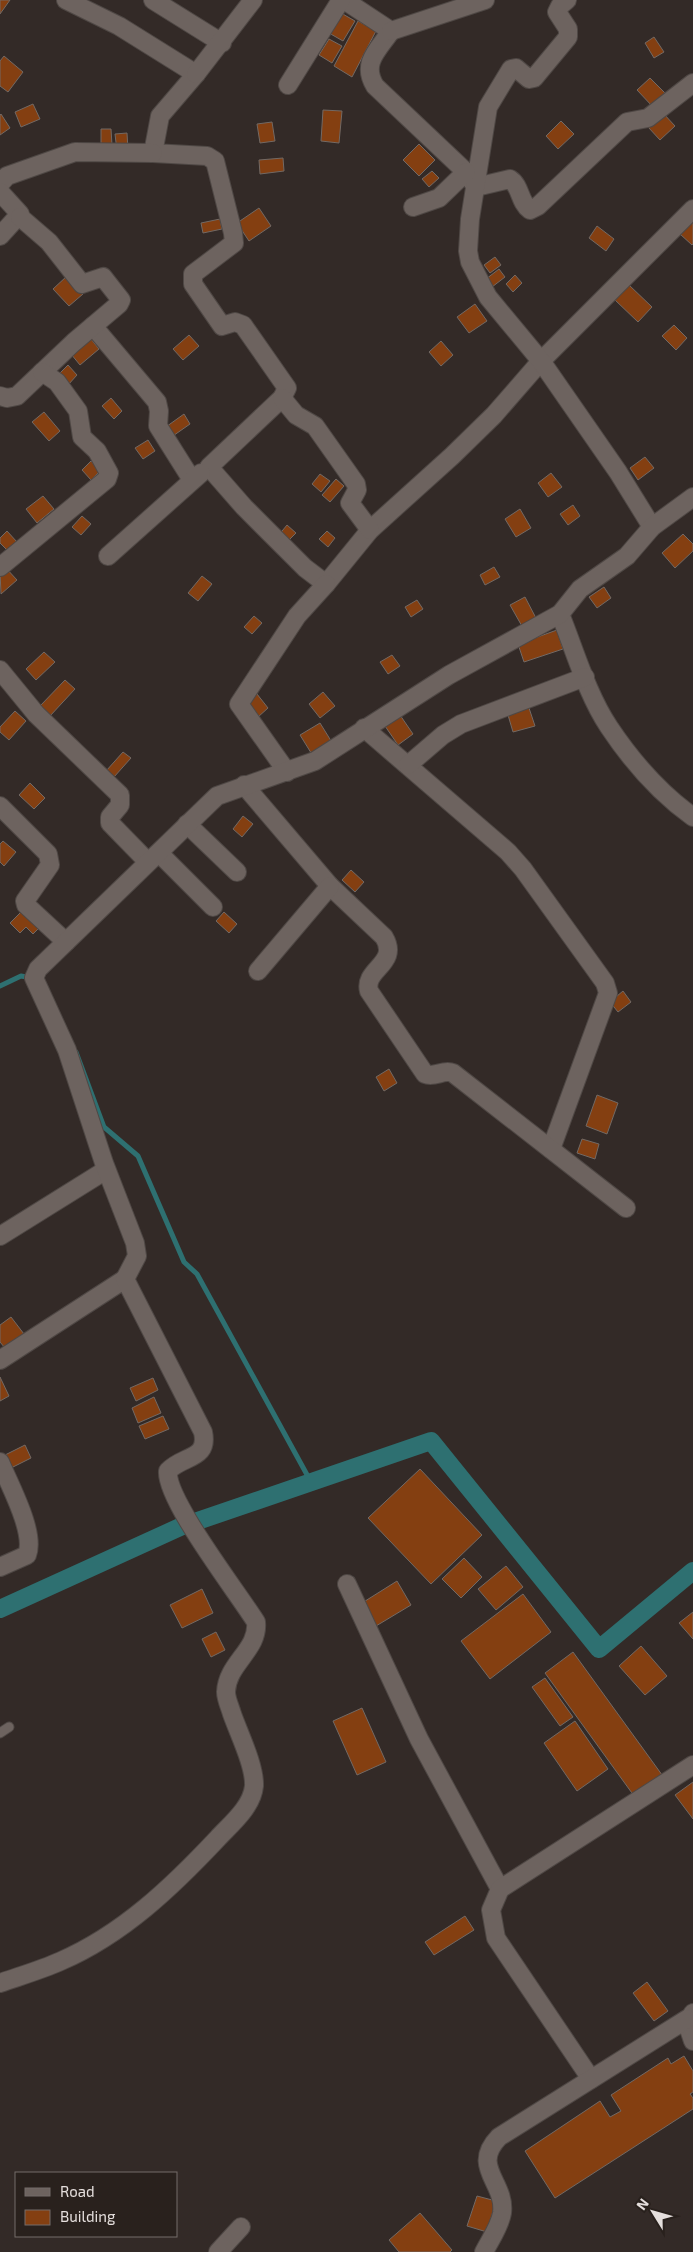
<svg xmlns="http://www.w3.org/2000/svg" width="693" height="2252" viewBox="0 0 693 2252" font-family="'Exo 2',sans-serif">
<rect width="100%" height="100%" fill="#332a27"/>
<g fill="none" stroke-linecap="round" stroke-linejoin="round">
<g stroke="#2e7071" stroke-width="5">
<path d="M0 986 21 976 32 978"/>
<path d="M76 1052 104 1127 138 1156 184 1262 197 1274 311 1482"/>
</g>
<path stroke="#2e7071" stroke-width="18" d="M0 1609 180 1527 431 1441 599 1649 693 1571"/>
</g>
<g fill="#843f11" stroke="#726964">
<path d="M0 0H10L0 14Z"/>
<path d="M341 13 355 21 343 41 329 33Z"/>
<path d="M358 21 376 31 352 77 334 66Z"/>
<path d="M654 37 664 52 654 58 645 43Z"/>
<path d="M329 39 342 46 332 63 319 55Z"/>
<path d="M4 56 23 72 8 92 0 86V61Z"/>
<path d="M650 78 666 94 653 107 637 90Z"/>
<path d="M33 104 40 119 21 127 15 112Z"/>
<path d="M323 110 342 111 339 143 321 141Z"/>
<path d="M663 113 675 126 660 140 648 127Z"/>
<path d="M1 114 10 128 0 135V115Z"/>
<path d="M561 121 574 134 558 149 546 136Z"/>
<path d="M272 122 275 141 260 143 257 124Z"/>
<path d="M101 129H111L112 145 101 146Z"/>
<path d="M127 133 128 150 117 151 115 134Z"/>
<path d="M419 144 435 160 419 176 403 160Z"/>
<path d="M283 158 284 171 260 174 259 160Z"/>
<path d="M432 171 439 178 429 187 422 179Z"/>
<path d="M259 208 271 226 249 241 237 223Z"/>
<path d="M220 219 222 229 203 233 201 223Z"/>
<path d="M693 220V244L692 245 680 234Z"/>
<path d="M597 226 614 239 606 251 589 238Z"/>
<path d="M495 257 501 265 490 273 484 265Z"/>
<path d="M499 269 505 277 492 287 486 279Z"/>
<path d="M515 275 522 283 513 292 506 284Z"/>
<path d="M67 276 83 294 69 306 53 289Z"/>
<path d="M629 285 652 307 638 322 615 300Z"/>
<path d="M475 304 487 321 469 333 457 317Z"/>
<path d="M674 325 687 338 676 350 662 336Z"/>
<path d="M189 335 199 346 183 360 173 349Z"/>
<path d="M91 339 99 349 80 365 71 354Z"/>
<path d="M441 341 453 355 441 366 429 352Z"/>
<path d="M68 365 77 375 68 385 58 375Z"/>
<path d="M111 398 122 411 114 419 102 406Z"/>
<path d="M44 412 60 431 49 441 32 422Z"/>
<path d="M184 414 190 424 170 438 163 429Z"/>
<path d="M148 440 155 451 143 459 135 448Z"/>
<path d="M645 457 654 468 638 480 630 468Z"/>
<path d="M91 461 100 471 91 480 82 470Z"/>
<path d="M551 473 562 487 548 497 538 483Z"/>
<path d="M320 474 330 481 321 492 312 484Z"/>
<path d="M336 479 344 486 330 502 322 495Z"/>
<path d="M43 496 54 509 37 523 26 509Z"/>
<path d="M573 505 580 516 568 525 560 514Z"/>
<path d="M520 509 531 528 516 537 505 519Z"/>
<path d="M82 516 91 524 81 535 72 527Z"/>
<path d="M287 525 296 533 286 543 278 536Z"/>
<path d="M7 531 17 542 8 551 0 543V538Z"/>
<path d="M327 531 335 538 328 547 319 539Z"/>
<path d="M683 534 693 544V551L675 568 662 553Z"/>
<path d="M5 567 17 580 1 594 0 572Z"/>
<path d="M494 567 500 577 485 585 480 575Z"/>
<path d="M202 576 212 584 198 601 188 593Z"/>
<path d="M604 587 611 598 597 608 589 597Z"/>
<path d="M525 597 537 620 523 628 510 605Z"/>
<path d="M417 600 423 609 411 617 405 607Z"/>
<path d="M254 616 262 623 252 634 244 627Z"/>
<path d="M557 630 563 649 524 662 518 644Z"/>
<path d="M44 652 55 662 36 680 26 669Z"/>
<path d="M392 655 400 666 388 674 380 662Z"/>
<path d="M65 680 75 689 50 716 40 706Z"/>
<path d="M323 692 335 706 320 718 309 704Z"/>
<path d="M257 694 268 708 258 717 246 703Z"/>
<path d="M529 708 535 726 513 732 508 715Z"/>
<path d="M15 711 26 721 9 740 0 732V727Z"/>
<path d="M400 715 413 734 398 745 385 726Z"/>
<path d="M320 723 333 744 313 756 300 735Z"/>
<path d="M123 752 131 758 114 777 106 771Z"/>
<path d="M30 783 45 798 34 809 19 795Z"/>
<path d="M243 816 253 824 242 837 233 829Z"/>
<path d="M3 841 16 852 4 866 0 862V844Z"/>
<path d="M351 870 364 882 355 892 342 880Z"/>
<path d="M23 910 40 927 33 934 26 927 20 933 10 923Z"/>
<path d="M224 912 237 924 229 933 216 921Z"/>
<path d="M623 991 631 1002 618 1012 610 1002Z"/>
<path d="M389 1069 397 1083 384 1091 376 1077Z"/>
<path d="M597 1095 618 1103 607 1134 586 1126Z"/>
<path d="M582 1139 599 1144 595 1159 577 1153Z"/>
<path d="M11 1317 24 1334 5 1348 0 1342V1325Z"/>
<path d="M0 1377 9 1396 0 1401Z"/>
<path d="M153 1378 158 1390 136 1401 130 1388Z"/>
<path d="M154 1397 161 1413 138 1423 132 1408Z"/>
<path d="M163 1416 169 1429 145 1439 139 1426Z"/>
<path d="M25 1445 31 1458 11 1468 5 1455Z"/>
<path d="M420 1469 482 1535 431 1584 368 1518Z"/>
<path d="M464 1558 482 1577 461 1598 442 1579Z"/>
<path d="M506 1566 523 1587 496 1610 478 1589Z"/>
<path d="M397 1581 411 1605 376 1626 362 1603Z"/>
<path d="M202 1589 213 1613 182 1628 170 1605Z"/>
<path d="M523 1594 551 1632 490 1679 461 1641Z"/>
<path d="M693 1612V1639L679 1623Z"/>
<path d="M216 1632 225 1650 211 1657 202 1639Z"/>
<path d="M641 1646 667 1676 645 1695 619 1666Z"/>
<path d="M573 1652 665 1779 637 1800 545 1673Z"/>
<path d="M545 1678 573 1717 560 1726 532 1687Z"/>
<path d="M362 1708 386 1762 357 1775 333 1721Z"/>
<path d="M575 1721 608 1769 577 1791 544 1743Z"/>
<path d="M693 1782V1819L675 1795Z"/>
<path d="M465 1916 474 1930 434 1955 425 1942Z"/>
<path d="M647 1982 668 2011 654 2021 633 1993Z"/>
<path d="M684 2056 693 2071V2092L690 2094 693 2098V2109L555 2198 525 2151 600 2101 610 2117 621 2111 611 2095 668 2058 671 2064Z"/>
<path d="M477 2196 496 2201 487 2232 467 2226Z"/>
<path d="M420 2213 452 2250 450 2252H399L389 2240Z"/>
</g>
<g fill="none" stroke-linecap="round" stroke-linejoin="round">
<g stroke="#4f4845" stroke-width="11">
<path id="lane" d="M0 1733 9 1727"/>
</g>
<g stroke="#4f4845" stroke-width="20">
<g id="street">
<path d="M66 0 119 26 196 74 160 116 153 153 207 156 215 161 233 233 234 243 197 271 193 274V284L222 326 235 322 243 325 287 388 282 398 209 467 244 507 305 568 326 584 370 530 452 456 494 415 541 361 693 209"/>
<path d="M153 0 222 43"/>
<path d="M344 0 391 31C378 50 361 63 375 86L466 172 476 187 510 179C521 186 519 202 530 210L538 206 627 122 648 118 693 83"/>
<path d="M567 0 560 6 557 12 568 29V37L534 78 529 79 516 68 511 69 488 107 470 219 468 251 470 262 488 297 541 361 618 472 652 527"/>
<path d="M391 31 485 0"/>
<path d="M196 74 253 0"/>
<path d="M288 85 341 0"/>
<path d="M0 184 7 176 75 152 153 153"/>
<path d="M0 192 20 214 0 236"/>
<path d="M413 207 439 198 466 172"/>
<path d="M93 326 157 402 159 411 158 426 192 480"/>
<path d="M0 396 7 398 17 396 74 342 119 304 121 300 103 277 82 284 49 242 20 217"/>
<path d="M282 398 296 415 315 426 356 484 357 490 350 503 370 530"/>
<path d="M108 556 201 473"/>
<path d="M0 567 107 479 109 473 97 451 82 437 78 411 57 382 42 372"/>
<path d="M560 614C575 651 587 694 609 727 631 760 661 794 693 817"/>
<path d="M0 670 36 714 120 795V805L110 817V823L148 862"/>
<path d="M364 728 508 852 523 869 605 983 608 993 551 1149"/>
<path d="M408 765 443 735 461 724 585 677"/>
<path d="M287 772 239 704 297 616 326 584"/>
<path d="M244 785 330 886 384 937C400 964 363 969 369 991L425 1074C435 1078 443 1069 453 1073L626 1208"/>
<path d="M0 806 48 854 50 865 25 901 26 905 66 942"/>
<path d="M187 824 237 872"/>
<path d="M159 853 213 907"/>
<path d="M258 971 330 886"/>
<path d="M0 1236 106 1170"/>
<path d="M0 1360 125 1279"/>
<path d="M0 1462C9 1484 36 1533 27 1555L0 1567"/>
<path d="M347 1584 419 1739 500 1889"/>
<path d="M0 1983C20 1976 41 1970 61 1961 123 1934 172 1887 218 1838 231 1824 252 1807 254 1786 255 1766 239 1734 232 1714 230 1707 226 1699 226 1692 227 1663 259 1650 256 1622 238 1593 165 1499 168 1471 183 1455 209 1460 203 1432L125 1279 137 1256 135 1243 104 1163 67 1050 34 978 38 969 217 796 315 761 449 675 560 614 580 589 627 556 652 527 693 497"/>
<path d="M693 2013 687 2023 693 2041"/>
<path d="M591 2079 496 1938 491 1910 500 1889 693 1765"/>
<path d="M218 2252 241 2227"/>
<path d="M484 2252C490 2240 500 2226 502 2213 506 2182 470 2167 499 2137L687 2019"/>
</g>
</g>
<use href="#lane" stroke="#6d635f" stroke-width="9"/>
<use href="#street" stroke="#6d635f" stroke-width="18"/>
</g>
<rect x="15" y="2172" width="162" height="65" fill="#29211d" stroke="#746d6a"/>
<rect x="25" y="2188" width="25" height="8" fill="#6d635f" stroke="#746d6a"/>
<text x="60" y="2197" font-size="15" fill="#e5dfdd">Road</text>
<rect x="25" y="2210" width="25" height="15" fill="#843f11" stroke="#746d6a"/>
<text x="60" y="2222" font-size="15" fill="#e5dfdd">Building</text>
<g transform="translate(653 2212) rotate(307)" stroke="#29211d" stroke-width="4" paint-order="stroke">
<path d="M0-4L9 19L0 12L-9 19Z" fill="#e5dfdd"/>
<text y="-8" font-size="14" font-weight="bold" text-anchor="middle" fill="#e5dfdd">N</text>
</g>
</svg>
